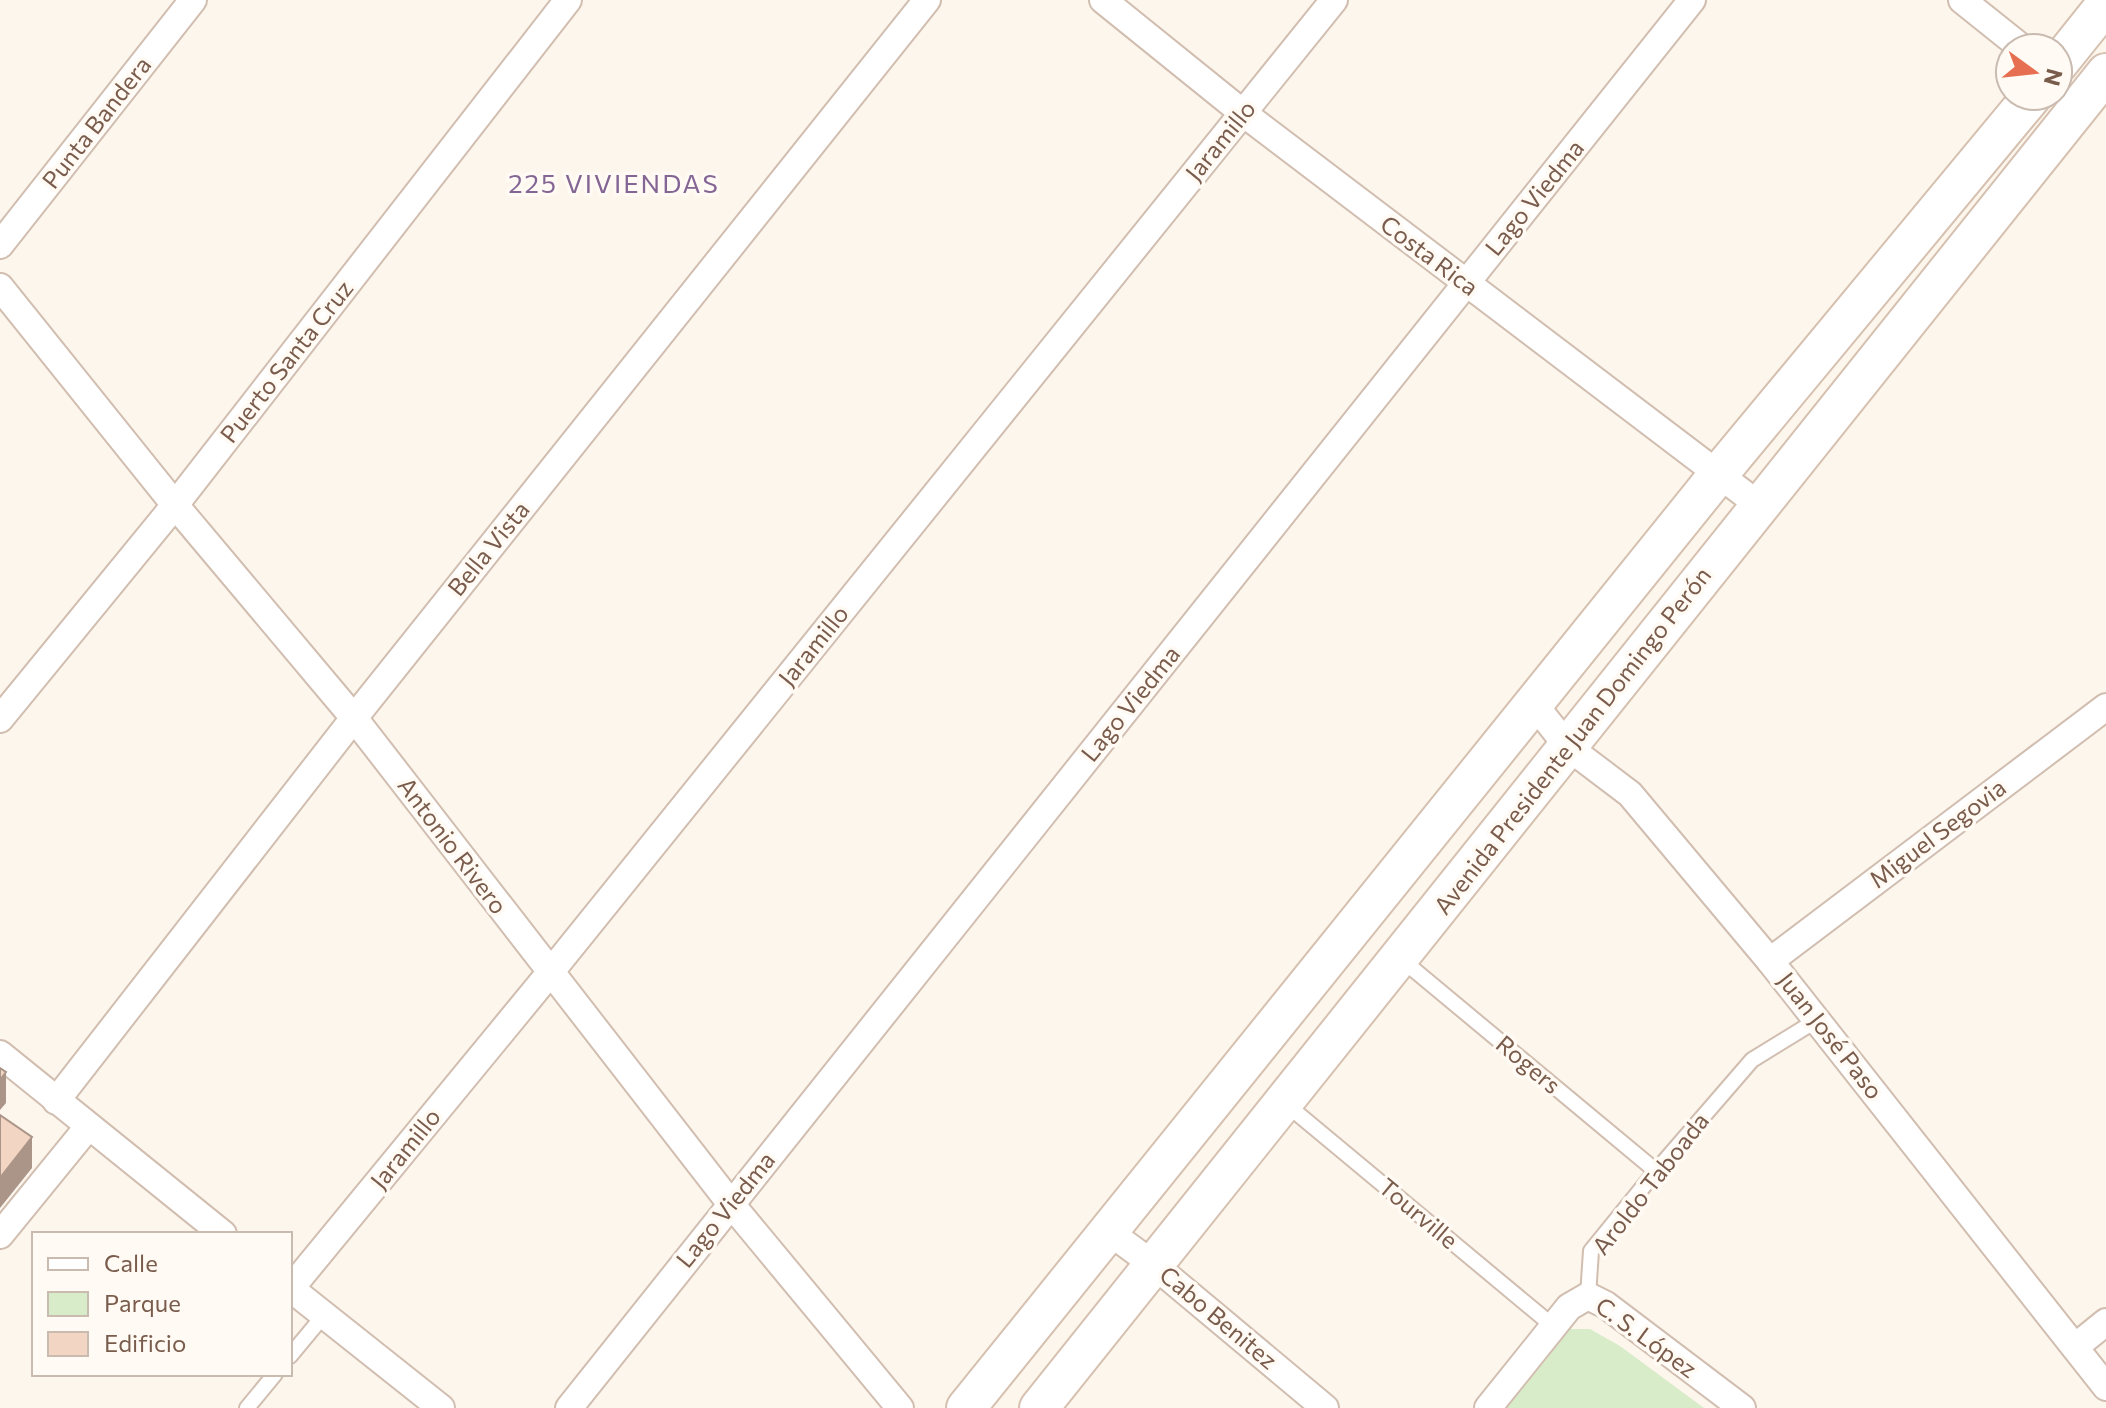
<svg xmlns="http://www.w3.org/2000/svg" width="2106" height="1408" viewBox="0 0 2106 1408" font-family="Commissioner,sans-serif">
<rect width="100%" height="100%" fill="#fdf6ec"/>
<path fill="#d8ecc9" d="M1570 1329H1590L1620 1346 1704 1408H1506Z"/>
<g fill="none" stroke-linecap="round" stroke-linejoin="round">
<g stroke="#d1beb0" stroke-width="18">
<g id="service">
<path d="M1401 959 1656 1171"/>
<path d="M1286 1104 1553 1326"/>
<path d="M1588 1296 1591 1251 1656 1171 1752 1060 1817 1020"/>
<path d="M290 1356 324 1315"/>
<path d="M247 1408 275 1374"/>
</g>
</g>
<g stroke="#d1beb0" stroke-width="30">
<g id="minor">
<path d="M1103 0 1243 113 1759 505"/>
<path d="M1962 0 2022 48"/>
<path d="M0 245 193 0"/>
<path d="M0 287 175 505 354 718 731 1204 900 1408"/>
<path d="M1534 704 1568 747 1630 794 1770 961 2106 1387"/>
<path d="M0 719 175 505 568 0"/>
<path d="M1770 961 2106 707"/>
<path d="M0 1054 223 1234"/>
<path d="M56 1101 354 718 927 0"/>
<path d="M1108 1231 1154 1265 1325 1408"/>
<path d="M0 1235 88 1127"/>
<path d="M290 1288 441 1408"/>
<path d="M291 1288 549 974 1334 0"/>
<path d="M2075 1347 2106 1322"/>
<path d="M569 1408 1692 0"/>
<path d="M1488 1408 1569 1307 1588 1296 1606 1305 1742 1408"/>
</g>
</g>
<g stroke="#d6c0b0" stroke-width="42">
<g id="secondary">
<path d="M2058 64 2106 4"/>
<path d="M966 1408 1717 476 2032 96"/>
<path d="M1039 1408 2106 73"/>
</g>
</g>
<use href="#service" stroke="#fff" stroke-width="14"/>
<use href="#minor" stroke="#fff" stroke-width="26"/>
<use href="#secondary" stroke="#fff" stroke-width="38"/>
</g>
<g fill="#aa9588">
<path d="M6 1072V1103L0 1110V1080Z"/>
<path d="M32 1137V1168L0 1208V1178Z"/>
</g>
<g fill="#f3d5c3" stroke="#aa9588" stroke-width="2">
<path d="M0 1068 6 1072 0 1080Z"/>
<path d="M0 1115 32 1137 0 1178Z"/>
</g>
<g text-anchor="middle" stroke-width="7" stroke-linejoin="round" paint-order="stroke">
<g font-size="24" fill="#7a5c4d" stroke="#fffaf3">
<text transform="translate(97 123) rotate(-52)" y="8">Punta Bandera</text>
<text transform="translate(1221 141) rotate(-51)" y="8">Jaramillo</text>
<text transform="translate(1535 198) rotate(-51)" y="8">Lago Viedma</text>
<text transform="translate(1429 256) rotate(37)" y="8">Costa Rica</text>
<text transform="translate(287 362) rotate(-52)" y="8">Puerto Santa Cruz</text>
<text transform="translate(489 549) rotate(-51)" y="8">Bella Vista</text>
<text transform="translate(814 646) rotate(-51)" y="8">Jaramillo</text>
<text transform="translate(1131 704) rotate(-51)" y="8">Lago Viedma</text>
<text transform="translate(1573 741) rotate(-52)" y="8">Avenida Presidente Juan Domingo Perón</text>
<text transform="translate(1938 834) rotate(-37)" y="8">Miguel Segovia</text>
<text transform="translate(452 846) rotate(53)" y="8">Antonio Rivero</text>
<text transform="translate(1830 1036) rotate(52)" y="8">Juan José Paso</text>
<text transform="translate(1528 1065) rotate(40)" y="8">Rogers</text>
<text transform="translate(406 1149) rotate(-51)" y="8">Jaramillo</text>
<text transform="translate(1651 1184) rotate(-52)" y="8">Aroldo Taboada</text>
<text transform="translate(726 1210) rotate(-51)" y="8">Lago Viedma</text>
<text transform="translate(1418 1214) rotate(40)" y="8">Tourville</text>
<text transform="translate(1218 1318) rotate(40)" y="8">Cabo Benitez</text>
<text transform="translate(1646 1338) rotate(36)" y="8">C. S. López</text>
</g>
<g font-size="26" letter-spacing="2" fill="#846695" stroke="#fffaf3">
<text x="614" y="193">225 VIVIENDAS</text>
</g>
</g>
<rect x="32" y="1232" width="260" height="144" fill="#fffaf3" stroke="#cabbb1" stroke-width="2"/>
<rect x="48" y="1258" width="40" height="12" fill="#ffffff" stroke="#cabbb1" stroke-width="2"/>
<text x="104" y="1272" font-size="24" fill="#7a5c4d">Calle</text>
<rect x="48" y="1292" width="40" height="24" fill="#d8ecc9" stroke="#cabbb1" stroke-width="2"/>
<text x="104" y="1312" font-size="24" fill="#7a5c4d">Parque</text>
<rect x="48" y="1332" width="40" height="24" fill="#f3d5c3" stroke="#cabbb1" stroke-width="2"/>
<text x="104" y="1352" font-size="24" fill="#7a5c4d">Edificio</text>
<g transform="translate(2034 72) rotate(105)"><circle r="38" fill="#fffaf3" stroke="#cabbb1" stroke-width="2"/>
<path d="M0-6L14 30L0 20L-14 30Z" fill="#e76f51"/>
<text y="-12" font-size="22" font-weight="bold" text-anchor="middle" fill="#7a5c4d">N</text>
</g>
</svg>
